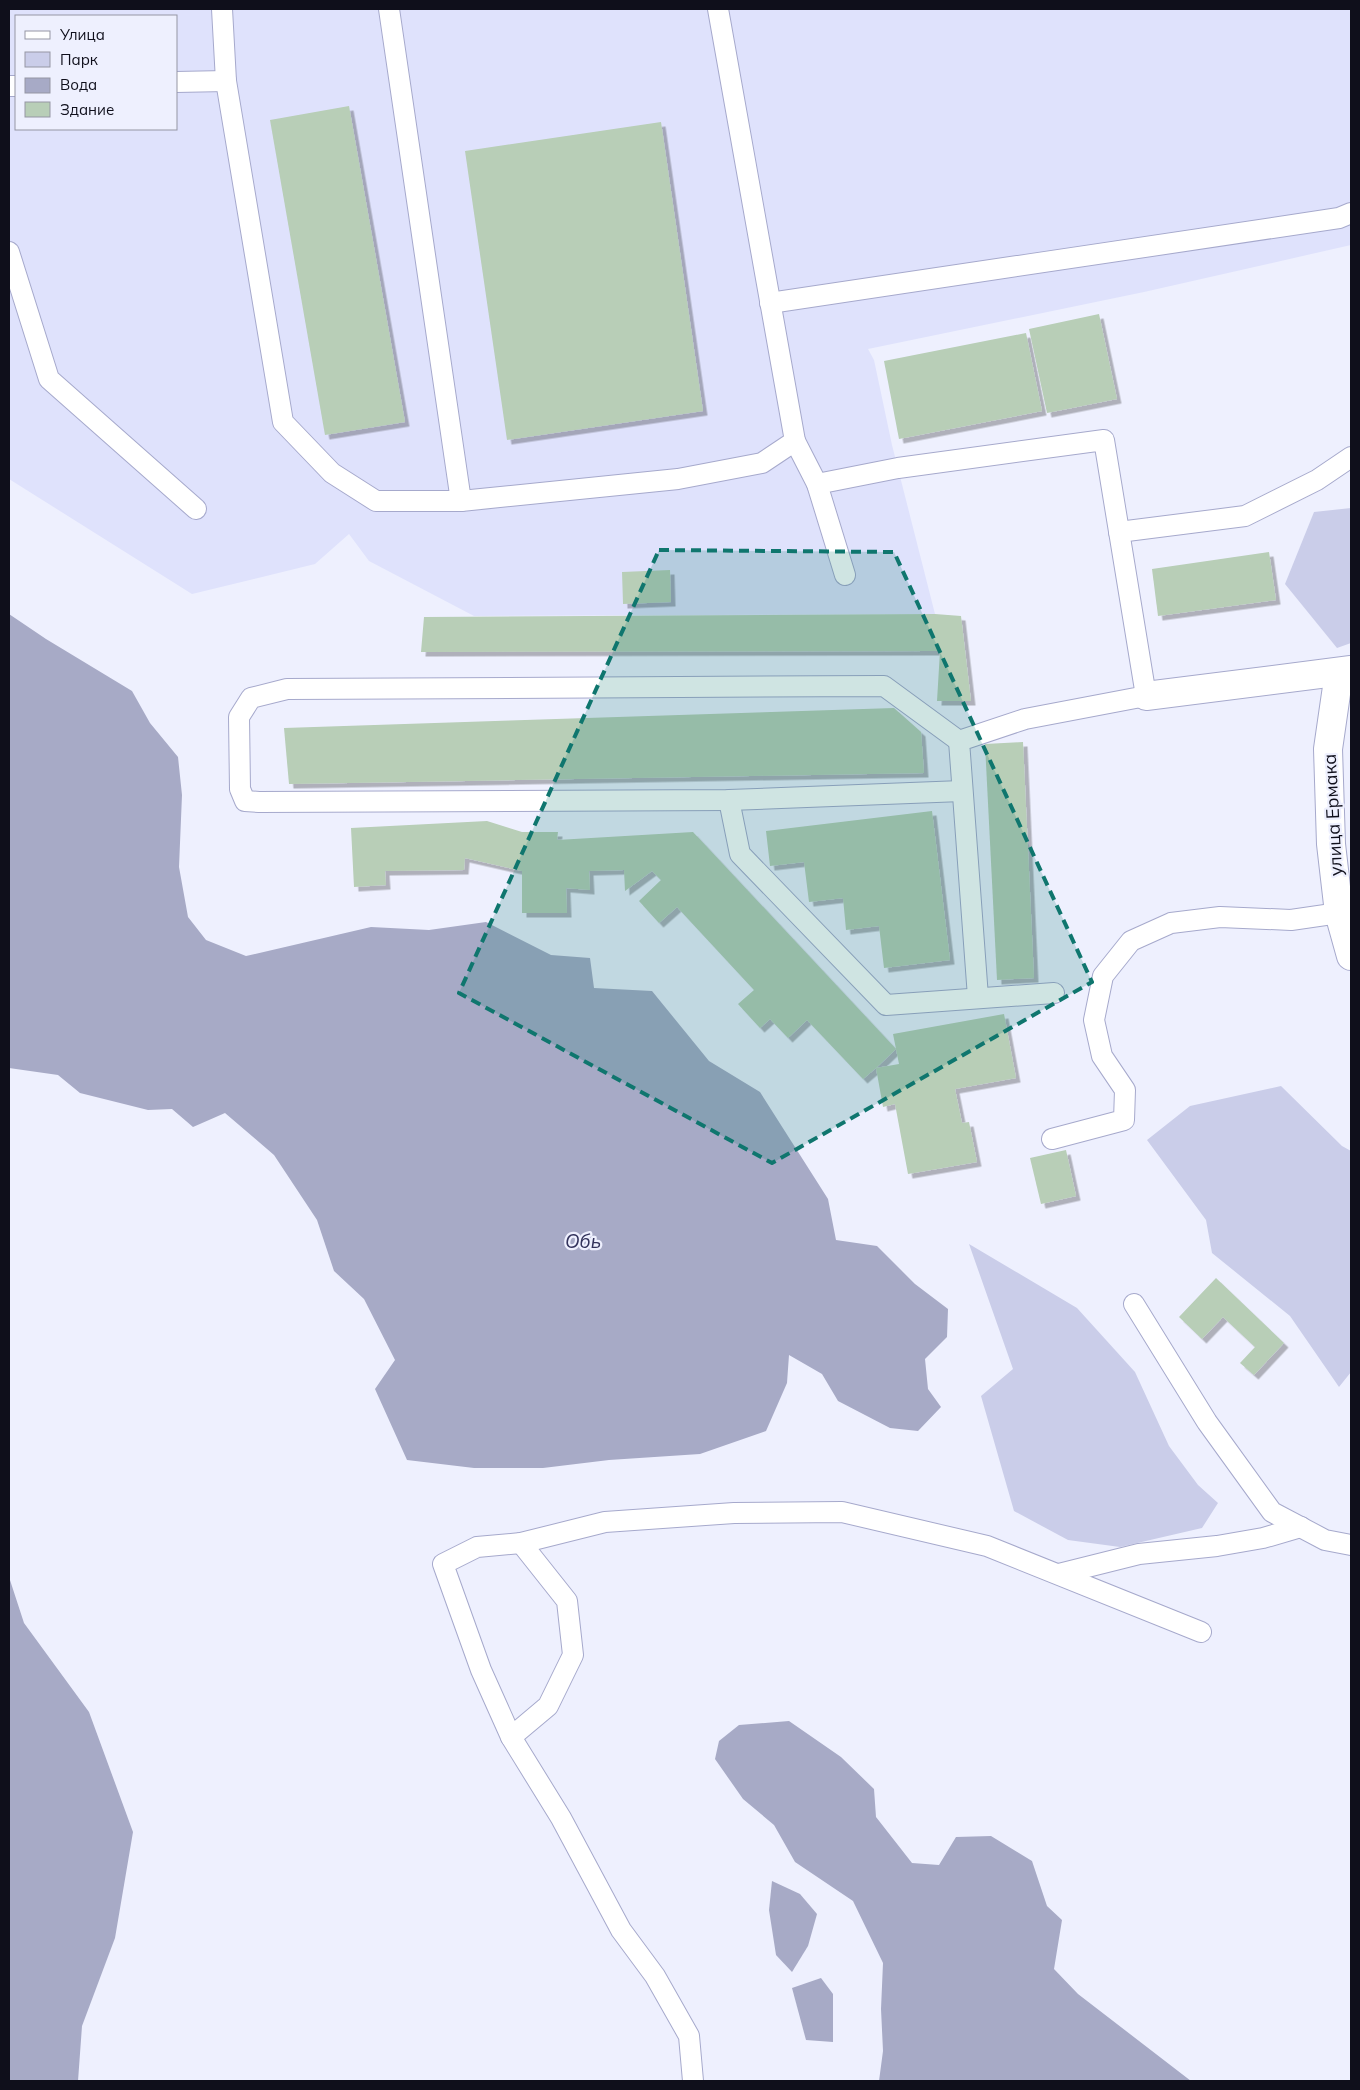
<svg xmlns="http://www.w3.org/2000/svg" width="1360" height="2090" viewBox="0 0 1360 2090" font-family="Mulish,sans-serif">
<defs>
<filter id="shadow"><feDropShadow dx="4.5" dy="4.5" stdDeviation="0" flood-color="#0004"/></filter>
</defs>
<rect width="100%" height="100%" fill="#eef0fe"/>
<path fill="#dfe2fc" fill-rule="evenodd" d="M9 9H1351V245L1144 292 868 349 874 360 892 445 935 614 474 616 369 561 349 534 315 564 192 594 9 479ZM16 16H176V129H16Z"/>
<g fill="#cacde9">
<path d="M1351 508V643L1337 648 1285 584 1314 512Z"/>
<path d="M1281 1086 1342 1146 1351 1151V1372L1339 1387 1290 1316 1212 1253 1206 1220 1147 1140 1190 1106Z"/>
<path d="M969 1244 1077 1308 1135 1372 1169 1446 1198 1485 1218 1503 1202 1528 1120 1547 1068 1540 1014 1511 981 1396 1013 1369Z"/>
</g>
<g fill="#a7aac6">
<path d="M9 614 46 639 132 691 150 723 178 757 182 795 179 867 188 917 206 940 246 956 371 927 429 930 486 922 551 955 590 958 594 988 652 991 709 1061 760 1092 828 1199 836 1240 877 1246 915 1284 948 1309 947 1337 925 1359 928 1389 941 1407 918 1431 890 1428 838 1401 822 1374 789 1355 787 1383 766 1431 700 1454 609 1460 543 1468H474L407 1460 375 1389 395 1360 364 1299 334 1271 317 1220 274 1155 225 1113 193 1127 172 1109 148 1110 80 1093 58 1075 9 1068Z"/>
<path d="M9 1577 24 1623 89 1712 133 1832 115 1938 82 2026 78 2081H9Z"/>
<path d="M789 1721 841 1757 874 1789 876 1817 912 1863 939 1865 956 1837 991 1836 1032 1861 1047 1906 1062 1920 1054 1969 1078 1994 1191 2081H879L883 2051 881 2009 883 1963 853 1901 795 1862 774 1825 743 1799 715 1759 719 1741 739 1725Z"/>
<path d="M772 1881 800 1894 817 1914 808 1946 792 1972 776 1955 769 1910Z"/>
<path d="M821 1978 833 1994V2042L806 2040 792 1988Z"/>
</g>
<g fill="#b8ceb7" filter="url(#shadow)">
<path d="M349 106 405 422 325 435 270 120Z"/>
<path d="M661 122 703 411 507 440 465 151Z"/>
<path d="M1099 314 1117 399 1047 413 1029 329Z"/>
<path d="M1026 333 1042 411 899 439 884 361Z"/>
<path d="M1269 552 1276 600 1158 616 1152 569Z"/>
<path d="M670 570 671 602 623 604 622 572Z"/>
<path d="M935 614 961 616 971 701H937L940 651 421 652 424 617Z"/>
<path d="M894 708 921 732 924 773 289 784 284 728Z"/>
<path d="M1023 742 1034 978 997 980 985 744Z"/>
<path d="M932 811 950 960 884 968 879 926 846 930 843 898 809 902 804 862 770 866 766 831Z"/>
<path d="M487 821 522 832H558L557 840 693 832 896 1049 876 1068 899 1064 893 1034 1004 1014 1016 1078 955 1089 962 1123 969 1122 977 1162 908 1174 895 1104 883 1107 876 1068 863 1079 807 1020 788 1038 770 1019 760 1028 738 1004 754 990 677 907 659 923 639 901 661 880 652 871 625 891 624 870 589 871 590 890 566 888 567 913H522V871L465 858 464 870 385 871 386 885 354 887 351 828Z"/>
<path d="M1066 1150 1076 1196 1041 1204 1030 1158Z"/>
<path d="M1216 1278 1284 1343 1254 1375 1240 1363 1255 1347 1223 1317 1202 1339 1179 1317Z"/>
</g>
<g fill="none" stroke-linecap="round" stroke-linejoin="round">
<g stroke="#a6a9cc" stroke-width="22">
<g id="lane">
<path d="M222 9 226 81 283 422 332 473 376 501H461L678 479 762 463 795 441 718 9"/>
<path d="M389 9 461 501"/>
<path d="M176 82 226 81"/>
<path d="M9 86H16"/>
<path d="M9 252 49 379 196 509"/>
<path d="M770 303 1339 218 1351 213"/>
<path d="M795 441 817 484 845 575"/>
<path d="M817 484 898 468 1104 440 1146 696 1025 719 959 741 978 997"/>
<path d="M1119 532 1245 516 1317 480 1351 457"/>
<path d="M959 741 884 686 287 689 251 698 239 717 240 789 245 801 259 802 729 800 962 791"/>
<path d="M729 800 740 854 886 1005 1054 993"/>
<path d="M1052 1139 1124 1120 1125 1090 1102 1056 1094 1020 1103 976 1131 941 1171 923 1220 917 1291 920 1339 913"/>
<path d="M1134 1304 1207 1422 1272 1512 1325 1540 1351 1545"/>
<path d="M1059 1574 1139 1554 1217 1546 1263 1538 1301 1527"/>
<path d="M511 1737 548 1706 573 1655 567 1601 521 1543"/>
<path d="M693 2081 689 2036 655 1976 621 1930 561 1818 511 1737 481 1670 443 1564 477 1547 521 1543 605 1522 734 1513 842 1512 987 1546 1201 1632"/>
</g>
</g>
<g stroke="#a6a9cc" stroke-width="30">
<g id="street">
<path d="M1339 673 1328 749 1331 844 1339 913 1351 956"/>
<path d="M1146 696 1351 670"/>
</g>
</g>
<use href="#lane" stroke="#fff" stroke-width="20"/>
<use href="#street" stroke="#fff" stroke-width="28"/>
</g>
<path fill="#0f766e" fill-opacity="0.2" stroke="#0f766e" stroke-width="4" stroke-dasharray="10 6" stroke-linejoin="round" d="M659 550 894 552 1092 982 772 1163 459 993Z"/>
<g text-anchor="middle" stroke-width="4.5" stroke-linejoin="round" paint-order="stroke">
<g font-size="18" fill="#0f0f1b" stroke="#eef0fe">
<text transform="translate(1333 815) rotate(-93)" y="6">улица Ермака</text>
</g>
<g font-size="19" font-style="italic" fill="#33335c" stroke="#eef0fe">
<text x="583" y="1248">Обь</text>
</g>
</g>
<rect width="1360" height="2090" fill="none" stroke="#0f0f1b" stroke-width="20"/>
<rect x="15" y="15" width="162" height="115" fill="#eef0fe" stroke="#9596a3"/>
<rect x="25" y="31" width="25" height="8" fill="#ffffff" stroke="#9596a3"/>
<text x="60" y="40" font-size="15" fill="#0f0f1b">Улица</text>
<rect x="25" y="52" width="25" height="15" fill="#cacde9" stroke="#9596a3"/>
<text x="60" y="65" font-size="15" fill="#0f0f1b">Парк</text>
<rect x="25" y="78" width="25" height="15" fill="#a7aac6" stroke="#9596a3"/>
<text x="60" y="90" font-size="15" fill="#0f0f1b">Вода</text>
<rect x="25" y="102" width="25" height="15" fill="#b8ceb7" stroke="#9596a3"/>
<text x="60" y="115" font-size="15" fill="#0f0f1b">Здание</text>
</svg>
